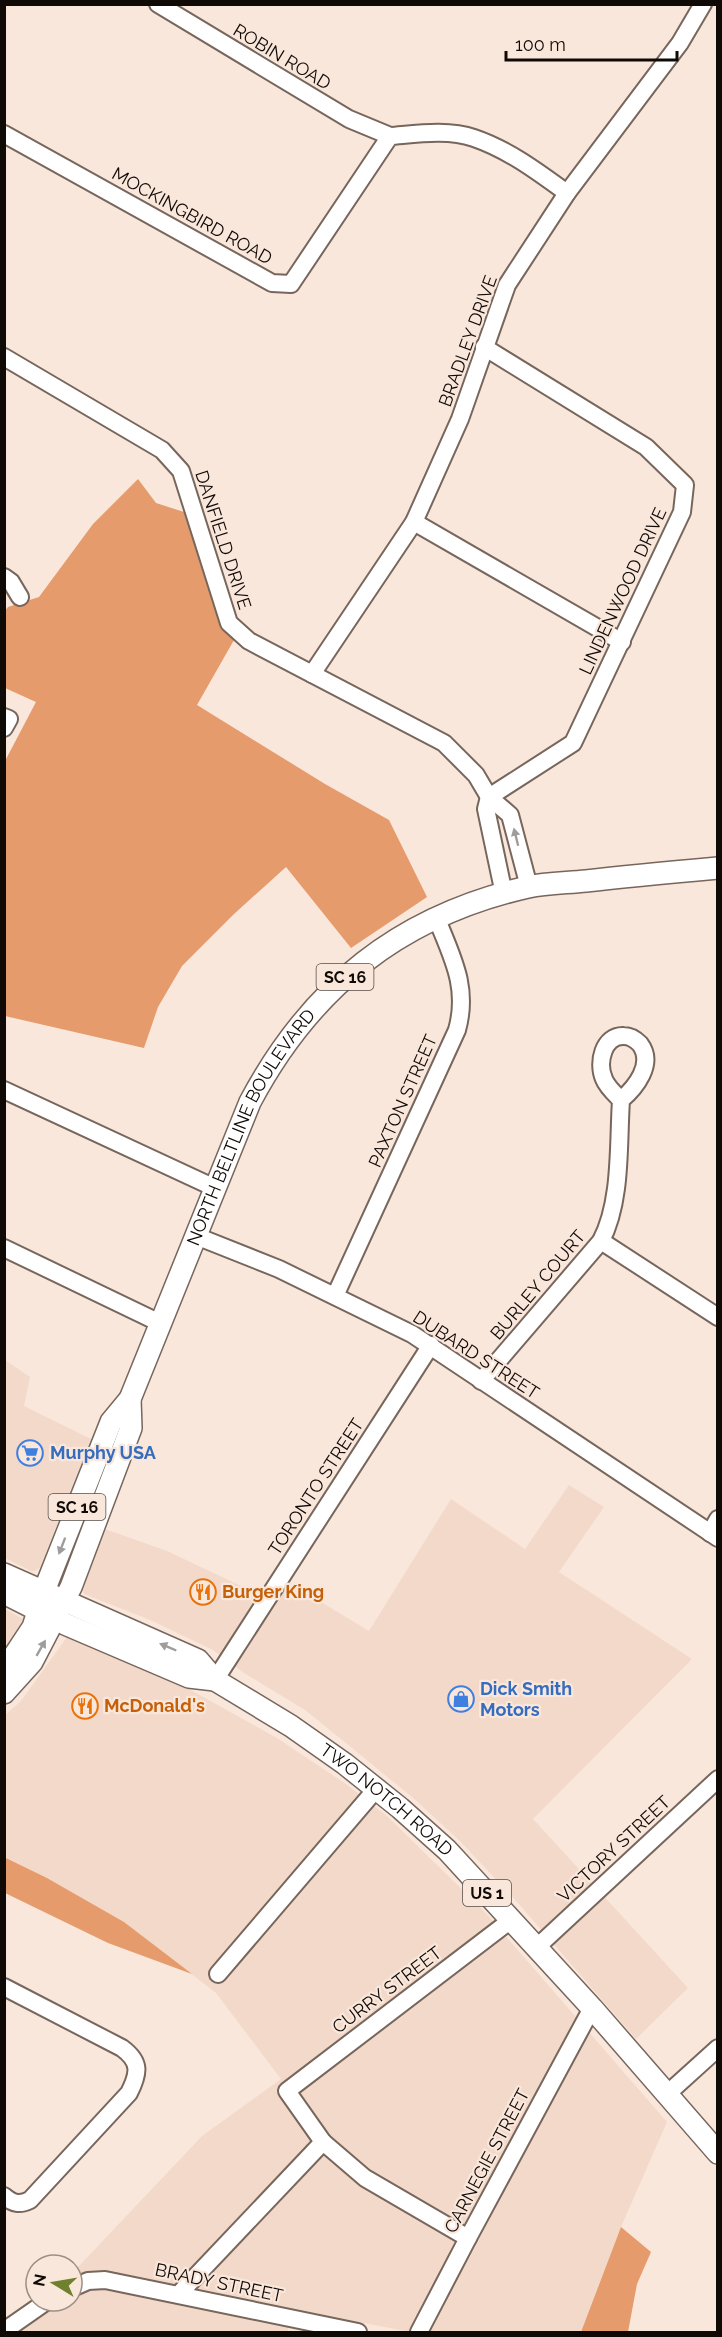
<svg xmlns="http://www.w3.org/2000/svg" width="722" height="2337" viewBox="0 0 722 2337" font-family="Raleway,sans-serif">
<rect width="100%" height="100%" fill="#fae7db"/>
<g fill="#f3d9c9">
<path d="M5 1360 30 1377 24 1406 91 1439 40 1567 35 1571H31L5 1558Z"/>
<path d="M569 1485 604 1507 559 1572 692 1659 533 1819 688 1988 636 2039 518 1903 460 1841 412 1797 352 1748 305 1710 244 1673 213 1650 150 1620 84 1594 82 1587 105 1529 167 1551 258 1594 288 1582 369 1631 451 1499 525 1549Z"/>
<path d="M5 1609 23 1619 5 1651Z"/>
<path d="M67 1637 169 1678 277 1738 346 1784 387 1816 483 1910 667 2122 621 2227 581 2332H410L297 2310 287 2332H5L4 2321 36 2298V2301H72V2271L80 2265 202 2136 281 2079 216 1993 124 1922 47 1878 5 1857V1715L21 1701Z"/>
</g>
<g fill="#e59b6b">
<path d="M138 479 156 503 184 512 214 607 234 640 197 705 325 784 389 820 427 897 351 948 286 867 234 914 182 966 158 1007 144 1048 5 1016V761L36 702 5 688 4 612 8 607 39 597 93 524Z"/>
<path d="M4 1857 47 1878 124 1922 192 1974 108 1943 5 1893Z"/>
<path d="M621 2227 651 2252 637 2284 628 2332H581Z"/>
</g>
<g fill="none" stroke-linecap="round" stroke-linejoin="round">
<g stroke="#77665c" stroke-width="20">
<g id="minor">
<path d="M158 4 349 119 390 136"/>
<path d="M4 134 272 283 291 284 390 136C416 134 448 129 474 138 509 150 538 172 567 193"/>
<path d="M484 347 646 447 685 485 682 512 573 743 489 797"/>
<path d="M4 357 162 450 181 471 229 623 249 641 444 743 476 775 489 797 510 815 529 887"/>
<path d="M414 522 622 642"/>
<path d="M4 577 11 582 20 597"/>
<path d="M312 674 414 522 460 419 507 285 567 193 680 43 703 4"/>
<path d="M4 717 9 719 4 728"/>
<path d="M489 797 486 809 504 894"/>
<path d="M4 1090 215 1188"/>
<path d="M196 1236 279 1269 412 1334 718 1538"/>
<path d="M601 1241 718 1317"/>
<path d="M4 1248 162 1324"/>
<path d="M335 1296 457 1030C469 987 452 957 436 917"/>
<path d="M481 1381 601 1241C622 1201 618 1144 621 1100 615 1094 607 1087 604 1079 597 1063 603 1035 624 1036 630 1036 636 1040 640 1044 655 1064 635 1088 621 1100"/>
<path d="M710 1533 718 1519"/>
<path d="M215 1680 431 1345"/>
<path d="M536 1948 718 1779"/>
<path d="M218 1974 377 1788"/>
<path d="M4 1987 122 2048C141 2062 139 2073 129 2093L30 2200C20 2205 13 2204 4 2196"/>
<path d="M666 2095 718 2048"/>
<path d="M468 2238 365 2178 323 2142 287 2091 511 1920"/>
<path d="M72 2288 88 2281 105 2280 358 2332"/>
<path d="M179 2294 323 2142"/>
<path d="M4 2331 47 2301"/>
<path d="M419 2332 468 2238 592 2008"/>
</g>
</g>
<g stroke="#77665c" stroke-width="24">
<g id="major">
<path id="s1" d="M4 1574 198 1660 215 1680 291 1726 345 1764 400 1808 447 1850 592 2008 718 2153"/>
<path d="M4 1593 65 1624 189 1677 215 1680"/>
<path id="s2" d="M4 1671 33 1627 48 1581 111 1422 130 1399 250 1102C311 987 400 916 528 887 546 883 567 883 586 881 630 876 674 872 718 868"/>
<path d="M4 1693 32 1662 71 1587 131 1428 130 1399"/>
</g>
</g>
<use href="#minor" stroke="#fff" stroke-width="16"/>
<use href="#major" stroke="#fff" stroke-width="21"/>
</g>
<defs><path id="oneway-solid" d="M-6-.8H1V-3.2L6.5 0L1 3.2V.8H-6Z" transform="scale(1.5)"/></defs>
<g fill="#9f9d9c">
<use href="#oneway-solid" transform="translate(516 837) rotate(-104)"/>
<use href="#oneway-solid" transform="translate(62 1546) rotate(111)"/>
<use href="#oneway-solid" transform="translate(168 1647) rotate(-157)"/>
<use href="#oneway-solid" transform="translate(41 1648) rotate(-60)"/>
</g>
<defs>
<g id="supermarket-ring" transform="scale(1.35)"><circle r="9.5" fill="#fae7db" stroke="#3f7fe0" stroke-width="1.5"/><path d="M-6-5.5h2.5l.6 2H6L4.5 2H-2.5L-4.4-4H-6ZM-1.5 3.2a1.3 1.3 0 1 0 .1 0ZM3 3.2a1.3 1.3 0 1 0 .1 0Z" fill="#3f7fe0"/></g>
<g id="restaurant-ring" transform="scale(1.35)"><circle r="9.5" fill="#fae7db" stroke="#e8710a" stroke-width="1.5"/><path d="M-5-6h1v4h1v-4h1v4h1v-4h1v5L-1.5 .5V6h-2V.5L-5-1ZM5-6V6H3V1.5H1.5Q1.5-4 5-6Z" fill="#e8710a"/></g>
<g id="shop-ring" transform="scale(1.35)"><circle r="9.5" fill="#fae7db" stroke="#3f7fe0" stroke-width="1.5"/><path d="M-5-2.5h2.3a2.7 3.5 0 0 1 5.4 0H5L5.5 6h-11ZM-1.5-2.5h3a1.5 2.3 0 0 0-3 0Z" fill="#3f7fe0"/></g>
</defs>
<g fill-rule="evenodd">
<use href="#supermarket-ring" x="30" y="1453"/>
<use href="#restaurant-ring" x="203" y="1592"/>
<use href="#shop-ring" x="461" y="1699"/>
<use href="#restaurant-ring" x="85" y="1706"/>
</g>
<g text-anchor="middle" stroke-width="4.5" stroke-linejoin="round" paint-order="stroke">
<g fill="#fae7db" stroke="#564c47" stroke-width="1.5">
<rect x="316.5" y="964" width="57" height="26" rx="4.5"/>
<rect x="48.5" y="1494" width="57" height="26" rx="4.5"/>
<rect x="463" y="1880" width="48" height="26" rx="4.5"/>
</g>
<g font-size="16" font-weight="bold" fill="#100a07">
<text x="345" y="983">SC 16</text>
<text x="77" y="1513">SC 16</text>
<text x="487" y="1899">US 1</text>
</g>
<g font-size="18" fill="#100a07" stroke="#fae7db">
<text transform="translate(282 57) rotate(31)" y="6">ROBIN ROAD</text>
<text transform="translate(192 216) rotate(29)" y="6">MOCKINGBIRD ROAD</text>
<text transform="translate(468 341) rotate(-70)" y="6">BRADLEY DRIVE</text>
<text transform="translate(223 540) rotate(72)" y="6">DANFIELD DRIVE</text>
<text transform="translate(623 591) rotate(-65)" y="6">LINDENWOOD DRIVE</text>
<text transform="translate(403 1101) rotate(-66)" y="6">PAXTON STREET</text>
<text dy="6" stroke="none"><textPath href="#s2" startOffset="600">NORTH BELTLINE BOULEVARD</textPath></text>
<text transform="translate(538 1285) rotate(-50)" y="6">BURLEY COURT</text>
<text transform="translate(476 1355) rotate(33)" y="6">DUBARD STREET</text>
<text transform="translate(316 1487) rotate(-57)" y="6">TORONTO STREET</text>
<text dy="6" stroke="none"><textPath href="#s1" startOffset="448">TWO NOTCH ROAD</textPath></text>
<text transform="translate(614 1849) rotate(-43)" y="6">VICTORY STREET</text>
<text transform="translate(387 1990) rotate(-37)" y="6">CURRY STREET</text>
<text transform="translate(487 2161) rotate(-62)" y="6">CARNEGIE STREET</text>
<text transform="translate(219 2283) rotate(12)" y="6">BRADY STREET</text>
</g>
<g font-size="18" font-weight="bold" fill="#366cbe" stroke="#fae7db" text-anchor="start">
<text x="50" y="1459">Murphy USA</text>
<text x="480" y="1695">Dick Smith<tspan x="480" dy="21">Motors</tspan></text>
</g>
<g font-size="18" font-weight="bold" fill="#c56008" stroke="#fae7db" text-anchor="start">
<text x="222" y="1598">Burger King</text>
<text x="104" y="1712">McDonald's</text>
</g>
</g>
<rect width="722" height="2337" fill="none" stroke="#100a07" stroke-width="12"/>
<g transform="translate(54 2283) rotate(281)"><circle r="28" fill="#fae7db" stroke="#9c8f86" stroke-width="1.5"/>
<path d="M0-4.5L10 22L0 15L-10 22Z" fill="#6f802f"/>
<text y="-9" font-size="16" font-weight="bold" text-anchor="middle" fill="#100a07">N</text>
</g>
<path d="M506 51v9h171v-9" fill="none" stroke="#100a07" stroke-width="3"/>
<text x="515" y="51" font-size="18" fill="#100a07" stroke="#fae7db" stroke-width="4.5" paint-order="stroke">100 m</text>
</svg>
